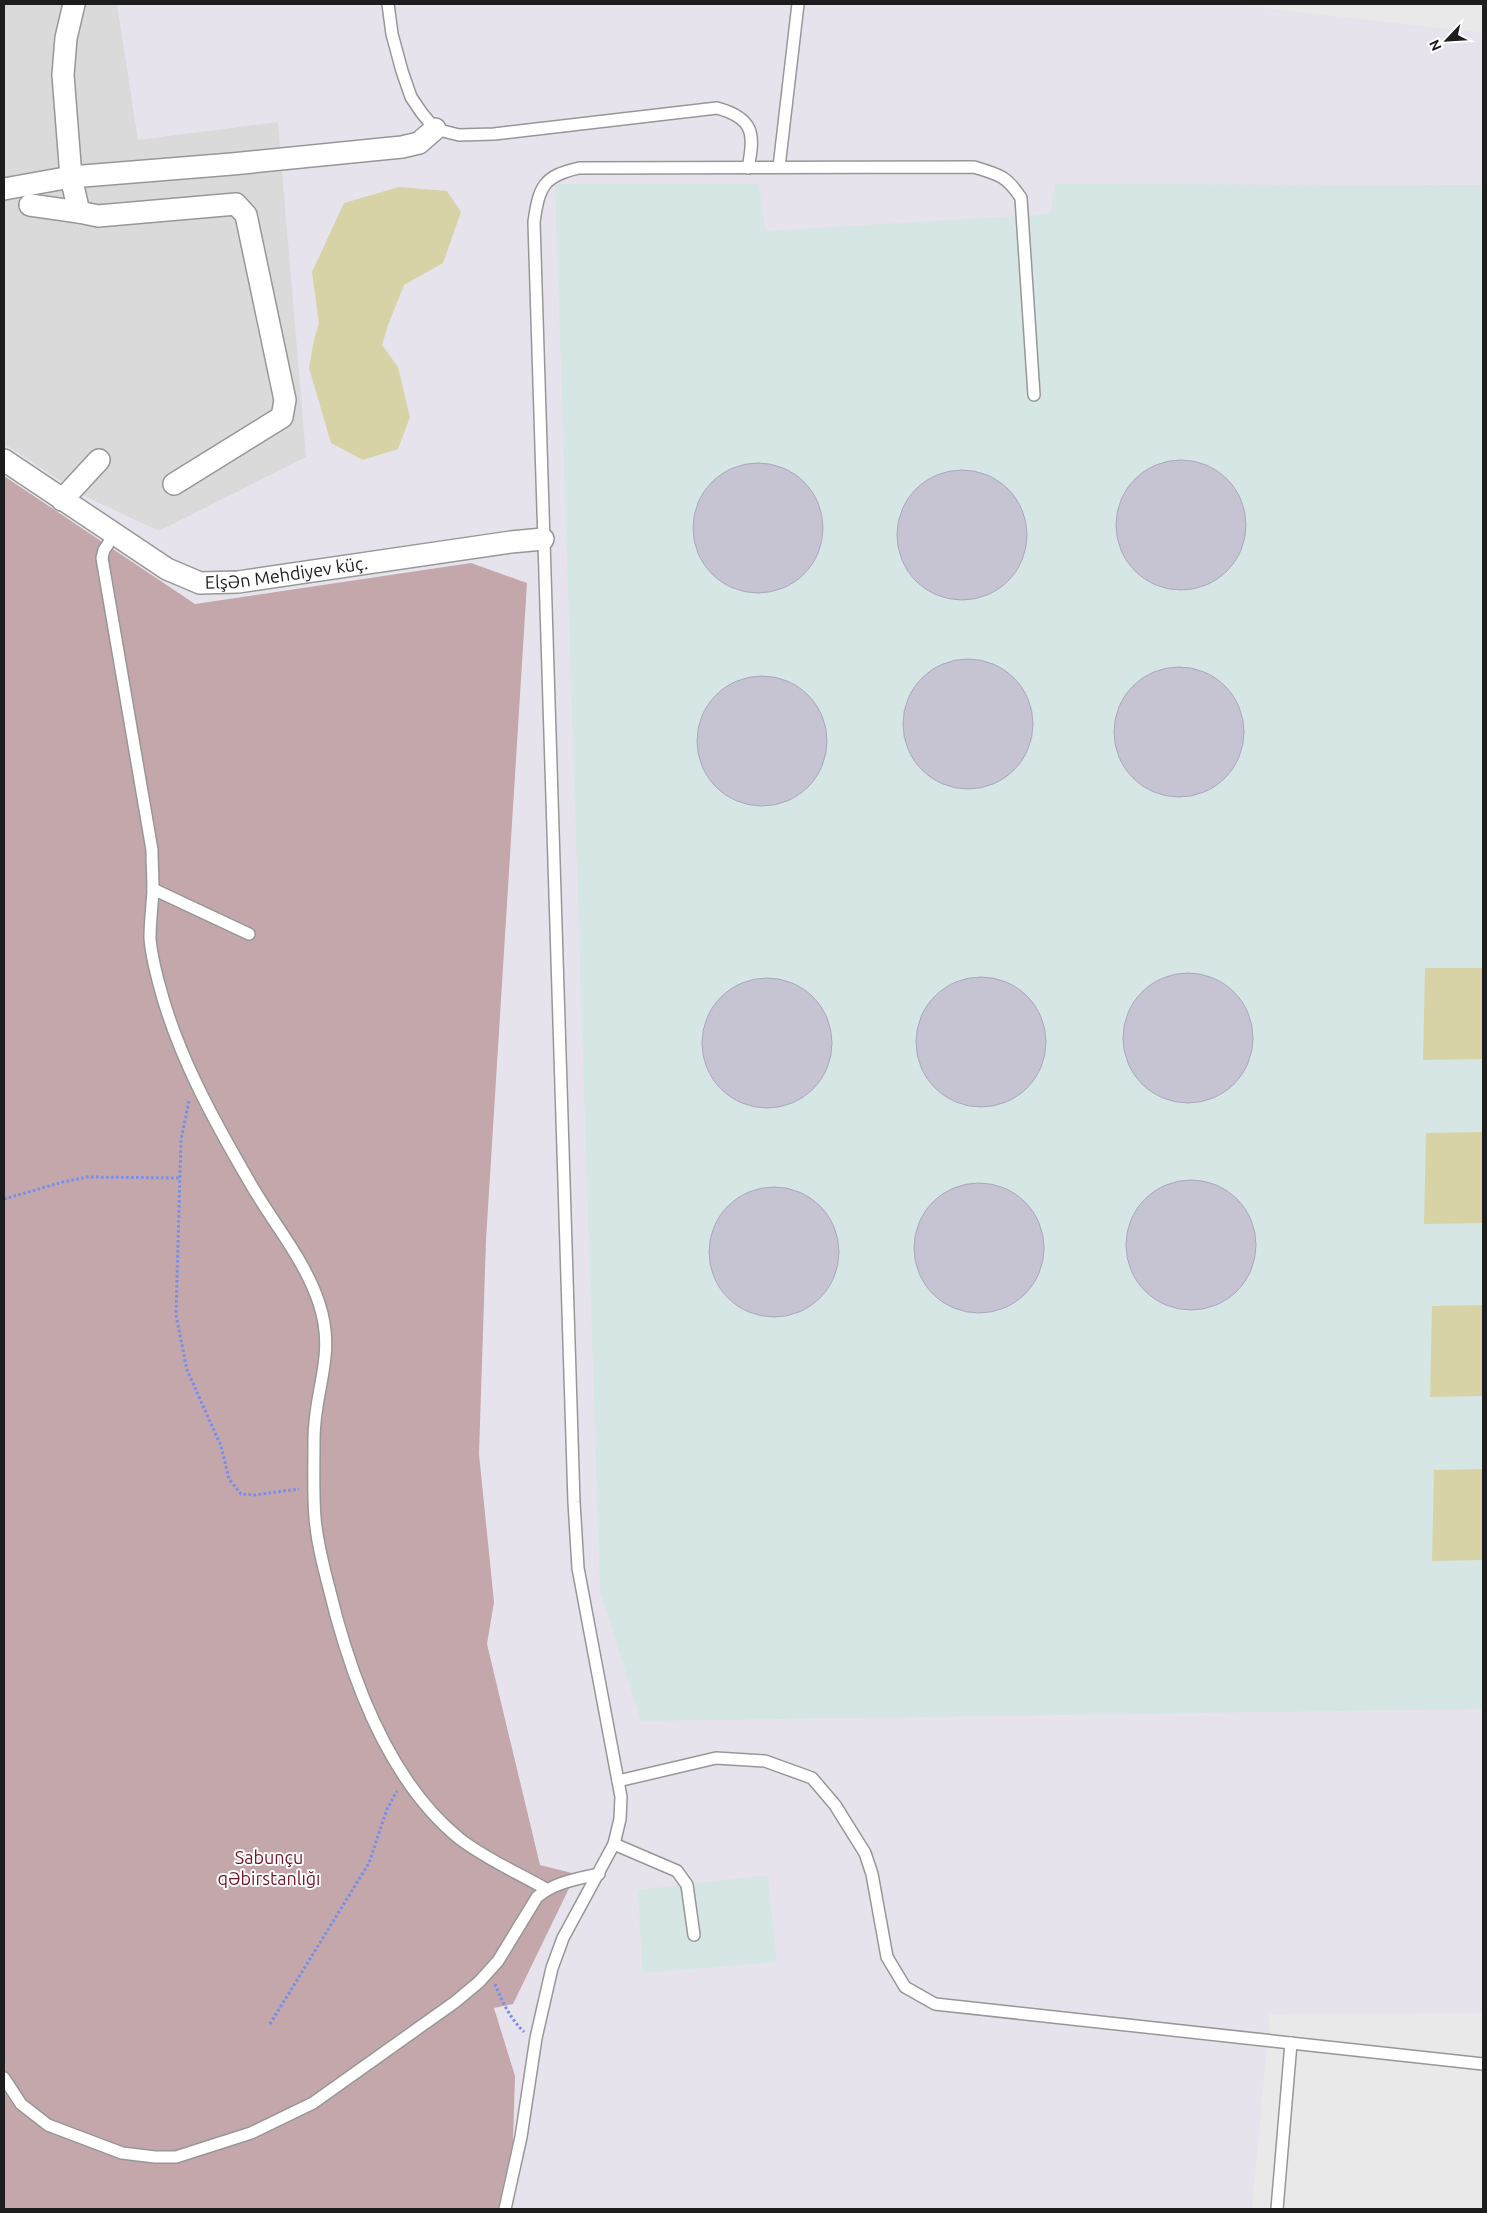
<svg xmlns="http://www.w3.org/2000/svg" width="1487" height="2213" viewBox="0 0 1487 2213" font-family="Ubuntu,sans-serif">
<rect width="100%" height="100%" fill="#e7e3ed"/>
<path fill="#dadadb" d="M4 4H117L138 140 278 122 306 457 159 531 82 495 4 444Z"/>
<g fill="#d6e6e4">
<path d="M555 184H759L765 231 1050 214 1055 184 1483 185V1709L641 1721 600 1591Z"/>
<path d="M768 1875 777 1962 642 1973 638 1890Z"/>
</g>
<path fill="#c4a7ab" d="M4 476 195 604 471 563 527 583 486 1240 479 1454 494 1602 487 1644 540 1865 576 1874 513 2004 494 2008 515 2076 513 2142 498 2209H4Z"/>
<g fill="#e9e9e9">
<path d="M1230 4H1483V33Z"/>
<path d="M1483 2013V2209H1252L1270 2014Z"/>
</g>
<g fill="#d7d3a7">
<path d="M399 187 447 191 461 212 443 263 404 285 388 325 382 345 398 367 410 417 398 449 363 460 331 443 309 368 314 340 319 323 312 272 344 203Z"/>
<path d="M1425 968H1483V1059L1423 1060Z"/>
<path d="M1483 1132V1223L1424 1224 1426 1133Z"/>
<path d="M1483 1305V1396L1430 1397 1432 1306Z"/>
<path d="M1483 1469V1560L1432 1561 1434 1470Z"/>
</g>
<g fill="#c6c4d3" stroke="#aaa7bd">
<circle cx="1181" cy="525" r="65"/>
<circle cx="758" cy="528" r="65"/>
<circle cx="962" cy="535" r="65"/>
<circle cx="968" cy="724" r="65"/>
<circle cx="1179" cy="732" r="65"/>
<circle cx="762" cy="741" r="65"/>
<circle cx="1188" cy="1038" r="65"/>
<circle cx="981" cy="1042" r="65"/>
<circle cx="767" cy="1043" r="65"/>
<circle cx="1191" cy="1245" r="65"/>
<circle cx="979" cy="1248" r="65"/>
<circle cx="774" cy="1252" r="65"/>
</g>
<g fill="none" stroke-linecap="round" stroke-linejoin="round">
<g stroke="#979797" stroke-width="14">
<g id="service">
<path d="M388 4 392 34 402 71 411 97 421 112 435 129 459 135 494 134 717 108C754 118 755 134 748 168"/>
<path d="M779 167 798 4"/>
<path d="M114 535 104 550 102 558 152 850C152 863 153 877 153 891 152 907 150 922 150 938 151 953 155 969 159 984 177 1054 213 1119 249 1181 272 1222 304 1258 319 1303 337 1357 313 1390 314 1442 314 1467 313 1493 315 1518 317 1542 323 1565 329 1588 350 1675 388 1781 460 1839 486 1859 518 1873 546 1889"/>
<path d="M153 889 249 934"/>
<path d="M618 1781 716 1758 765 1761 812 1778 835 1805 865 1853 872 1874 887 1957 905 1987 935 2004 1483 2064"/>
<path d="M614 1844 677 1871 687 1885 694 1935"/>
<path d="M4 2078 21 2104 48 2125 122 2153 155 2157H176L251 2133 313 2103 455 2002 479 1982 498 1961 537 1897C555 1882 577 1879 599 1874"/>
<path d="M505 2209 521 2137 536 2038 552 1968 563 1938 614 1844 620 1819 621 1797 578 1568 574 1502 534 222C539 187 543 176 579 168L974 167C998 174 1007 176 1021 198L1034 395"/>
<path d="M1277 2209 1291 2043"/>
</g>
</g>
<g stroke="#979797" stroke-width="24">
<g id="minor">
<path d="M74 4 66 38 63 75 71 177 79 212 98 216 236 204 246 215 285 400 282 417 174 484"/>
<path d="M4 189 71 177 232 164 402 147 419 143 435 129"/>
<path d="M30 205 79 212"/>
<path id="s1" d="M4 460 167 569 200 583 238 582 511 542 543 539"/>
<path d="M62 500 99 460"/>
</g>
</g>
<g stroke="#748eed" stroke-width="3" stroke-dasharray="2.5 2.5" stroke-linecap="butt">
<path d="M189 1101 181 1140 176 1315 187 1370 221 1446 229 1479 241 1494 254 1495 299 1489"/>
<path d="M4 1199 63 1182 87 1177 180 1178"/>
<path d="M495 1984C502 2002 510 2018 524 2032"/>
<path d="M270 2024 369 1863 387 1809 397 1791"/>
</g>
<use href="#service" stroke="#fff" stroke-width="11"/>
<use href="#minor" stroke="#fff" stroke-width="21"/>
</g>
<g text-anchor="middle" stroke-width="4" stroke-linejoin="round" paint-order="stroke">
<g font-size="18" fill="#1d1d1d" stroke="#fff">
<text dy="6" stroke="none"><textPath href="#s1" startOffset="319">Elşən Mehdiyev küç.</textPath></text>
</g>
<g font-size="18" fill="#71152a" stroke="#fff">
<text x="269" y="1864">Sabunçu<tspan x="269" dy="21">qəbirstanlığı</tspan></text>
</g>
</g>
<rect width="1487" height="2213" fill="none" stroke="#1d1d1d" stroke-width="10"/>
<g transform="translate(1447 40) rotate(245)" stroke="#ffffff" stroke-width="4" paint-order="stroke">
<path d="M0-4L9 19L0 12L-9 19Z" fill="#1d1d1d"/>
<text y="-8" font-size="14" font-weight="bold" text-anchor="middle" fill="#1d1d1d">N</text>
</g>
</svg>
